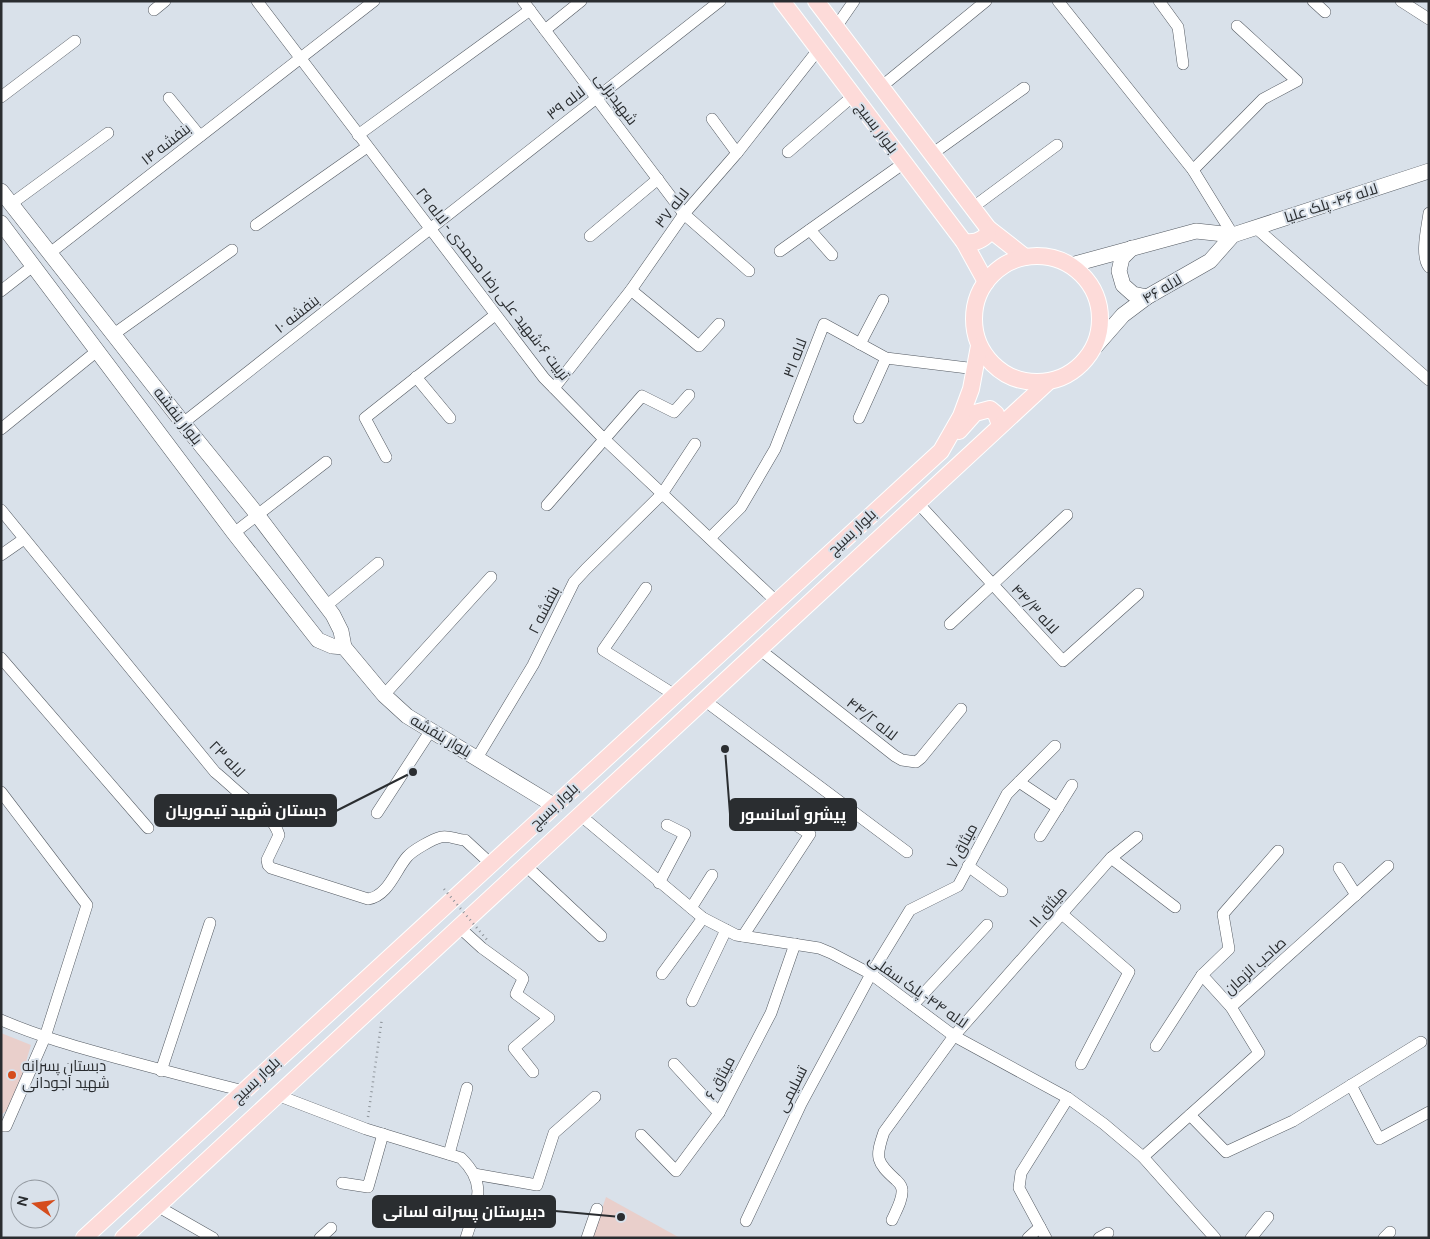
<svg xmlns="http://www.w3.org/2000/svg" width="1430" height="1239" viewBox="0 0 1430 1239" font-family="Ubuntu,Cairo,sans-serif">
<rect width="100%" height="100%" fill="#d9e1ea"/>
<g fill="#e9cfcb">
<path d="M1 1033 31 1045 13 1105 1 1115Z"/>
<path d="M606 1197 680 1238H592Z"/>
</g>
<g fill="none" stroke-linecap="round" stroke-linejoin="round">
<g stroke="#545a62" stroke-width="12">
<g id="street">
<path d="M257 1 544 378 600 435 777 602"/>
<path d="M523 1 684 214 749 271"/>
<path d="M1058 1 1193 170 1233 235"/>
<path d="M1159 1 1178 27 1183 64"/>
<path d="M1313 1 1325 12"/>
<path d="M1401 1 1429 19"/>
<path d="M154 10 165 1"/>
<path d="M836 27 854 1"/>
<path d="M545 30 581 1"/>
<path d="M881 87 986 1"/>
<path d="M1 97 75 41"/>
<path d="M169 98 200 136"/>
<path d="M712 119 737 153"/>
<path d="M358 135 530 10"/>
<path d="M788 152 853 96"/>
<path d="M932 154 1024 88"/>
<path d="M1193 170 1263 99 1297 81 1237 26"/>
<path d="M11 204 108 133"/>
<path d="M972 208 1057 145"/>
<path d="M1429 213C1427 228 1420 256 1429 267"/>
<path d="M256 225 367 147"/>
<path d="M1255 227 1429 380"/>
<path d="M810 230 832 255"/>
<path d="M590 236 658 179"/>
<path d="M780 251 904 163"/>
<path d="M50 253 374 1"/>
<path d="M631 290 699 346 719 324"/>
<path d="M1 291 33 266"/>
<path d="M114 334 232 250"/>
<path d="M860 344 883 300"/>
<path d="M416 377 450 418"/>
<path d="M554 388 631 290 684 214 737 153 818 50"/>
<path d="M859 418 886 358"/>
<path d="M183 423 720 1"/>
<path d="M1 429 97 351"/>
<path d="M386 457 365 418 495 315"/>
<path d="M917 502 1063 661 1138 594"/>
<path d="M547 505 642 396 674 412 689 395"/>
<path d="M1 510 215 772C225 780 235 790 245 798 259 809 273 817 279 835L267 860 268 865 271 868 368 899C388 896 395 871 407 857 413 850 433 839 441 837 449 835 457 840 465 840L491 864"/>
<path d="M234 533 326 462"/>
<path d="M710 538 741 507 775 449 824 324 886 358 976 369"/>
<path d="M1 555 24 539"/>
<path d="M646 588 603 650 675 695"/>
<path d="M326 606 378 563"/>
<path d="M950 624 1067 515"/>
<path d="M759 649 895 756 902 760 916 762 921 758 961 709"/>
<path d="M1 658 148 828"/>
<path d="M384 695 491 577"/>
<path d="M704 700 907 852"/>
<path d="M477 758 533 665 574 582 586 569 662 494 695 444"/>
<path d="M1019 782 1058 808"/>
<path d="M1 792 87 905 45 1037 6 1126H1"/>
<path d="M377 813 431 730"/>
<path d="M580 815 703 918 736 935 819 948 831 953 871 974 954 1036 1068 1098 1104 1124 1143 1157 1215 1238"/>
<path d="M1040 836 1072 785"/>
<path d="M1111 858 1137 837"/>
<path d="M525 865 601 936"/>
<path d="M968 866 1002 891"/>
<path d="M1339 868 1356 895"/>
<path d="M659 883 685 834 667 825"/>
<path d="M691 908 712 875"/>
<path d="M1062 914 1129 972 1081 1064"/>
<path d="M459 927 482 948 522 977 523 979 516 994 549 1018 514 1048 533 1072"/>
<path d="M743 936 810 834 777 813"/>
<path d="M662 974 703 918"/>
<path d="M692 1001 726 930"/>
<path d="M913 1005 987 925"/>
<path d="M1231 1007 1202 975 1229 949 1223 914 1278 851"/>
<path d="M1 1020C40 1037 81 1048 121 1059 162 1070 203 1081 244 1091"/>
<path d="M1156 1046 1202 975"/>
<path d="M674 1064 719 1113"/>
<path d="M161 1071 210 923"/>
<path d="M1351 1085 1379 1139 1429 1112"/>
<path d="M277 1095 366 1129 461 1158C489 1185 476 1205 466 1238"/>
<path d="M1190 1115 1226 1152 1293 1121 1421 1042"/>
<path d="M641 1135 676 1171 719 1113 771 1013 795 944"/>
<path d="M449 1154 467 1088"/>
<path d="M1143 1157 1259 1053 1231 1007 1388 866"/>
<path d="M474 1174 537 1185 554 1133 595 1097"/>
<path d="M342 1183 368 1187 383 1134"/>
<path d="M157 1206 213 1238"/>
<path d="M892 1220C896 1211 903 1199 902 1190 902 1185 899 1183 896 1180 876 1162 875 1158 884 1132L954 1036 1111 858 1175 907"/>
<path d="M746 1221 801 1104 871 974 910 910 958 886 1007 794 1055 746"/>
<path d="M320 1238 331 1228"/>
<path d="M587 1238 597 1209"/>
<path d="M1028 1238 1040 1227"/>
<path d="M1046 1238 1019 1188 1021 1173 1068 1098"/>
<path d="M1099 1238 1108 1233"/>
<path d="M1251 1238 1268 1217"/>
<path d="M1384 1238 1390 1232"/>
</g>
</g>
<g stroke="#545a62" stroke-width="16">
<g id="secondary">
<path d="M1 191 183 423 252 508 333 615 341 631 344 647 384 695 407 716 555 806"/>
<path d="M1 223 234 533 318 640 332 646 344 647"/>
<path d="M1132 248 1122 258 1119 271 1123 285 1133 294 1147 297"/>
<path d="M1071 265 1196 231 1233 235 1429 171"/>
<path d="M1095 347 1123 315 1147 297 1210 261 1233 235"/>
</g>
</g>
<g stroke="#fff" stroke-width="18">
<g id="primary">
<path d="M782 1 964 242 986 282"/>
<path d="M816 1 988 228 1025 257"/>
<path d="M964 242C974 243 979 242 987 235L988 228"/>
<circle cx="1037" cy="319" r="63"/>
<path d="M959 431 975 413 990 409 996 414 1000 425"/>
<path d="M84 1238 941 451 961 416 971 389 979 346"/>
<path d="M123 1238 1047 383"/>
</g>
</g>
<path stroke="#8d9399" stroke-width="2.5" stroke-dasharray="1 4" stroke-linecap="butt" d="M368 1117 382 1018"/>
<use href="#street" stroke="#fff" stroke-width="11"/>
<use href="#secondary" stroke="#fff" stroke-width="15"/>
<use href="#primary" stroke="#fddbd9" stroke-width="16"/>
<path stroke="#8d9399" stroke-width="2.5" stroke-dasharray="1 4" stroke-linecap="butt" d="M444 889 488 941"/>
</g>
<circle fill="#d54d1d" stroke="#d9e1ea" stroke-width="2" cx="12" cy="1075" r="5"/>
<g text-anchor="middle" stroke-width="4" stroke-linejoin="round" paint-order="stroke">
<g font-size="15" fill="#2a2d30" stroke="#d9e1ea">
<text transform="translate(616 99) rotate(53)" y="5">شهیدبزلی</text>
<text transform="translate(566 103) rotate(-38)" y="5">لاله ۳۹</text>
<text transform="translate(877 128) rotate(53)" y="5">بلوار بسیج</text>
<text transform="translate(166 144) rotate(-38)" y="5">بنفشه ۱۴</text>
<text transform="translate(1331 203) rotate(-18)" y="5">لاله ۴۶- پلک علیا</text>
<text transform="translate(672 208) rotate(-52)" y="5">لاله ۳۷</text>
<text transform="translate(493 284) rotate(52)" y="5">تربیت ۶-شهید علی رضا محمدی - لاله ۲۹</text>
<text transform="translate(1162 289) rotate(-31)" y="5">لاله ۴۶</text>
<text transform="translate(297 314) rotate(-38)" y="5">بنفشه ۱۰</text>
<text transform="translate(795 358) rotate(-69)" y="5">لاله ۳۱</text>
<text transform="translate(178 416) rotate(52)" y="5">بلوار بنفشه</text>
<text transform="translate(852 532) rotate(-43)" y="5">بلوار بسیج</text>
<text transform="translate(1035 609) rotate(47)" y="5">لاله ۴۴/۳</text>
<text transform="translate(544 610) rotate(-63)" y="5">بنفشه ۲</text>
<text transform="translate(872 719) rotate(38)" y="5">لاله ۴۴/۲</text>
<text transform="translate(441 736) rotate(31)" y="5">بلوار بنفشه</text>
<text transform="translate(227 759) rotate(46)" y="5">لاله ۲۳</text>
<text transform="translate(554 806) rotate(-43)" y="5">بلوار بسیج</text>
<text transform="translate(962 846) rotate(-62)" y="5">میثاق ۷</text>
<text transform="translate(1048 907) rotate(-49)" y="5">میثاق ۱۱</text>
<text transform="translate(1255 966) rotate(-42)" y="5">صاحب الزمان</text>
<text transform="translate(918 991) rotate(35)" y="5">لاله ۴۴- پلک سفلی</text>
<text transform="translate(720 1078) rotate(-62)" y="5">میثاق ۶</text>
<text transform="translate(256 1080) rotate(-43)" y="5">بلوار بسیج</text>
<text transform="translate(792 1089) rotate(-63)" y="5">تسلیمی</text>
</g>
<g font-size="15" fill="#2a2d30" stroke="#d9e1ea" text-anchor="start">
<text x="22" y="1071">دبستان پسرانه<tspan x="22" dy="17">شهید آجودانی</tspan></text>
</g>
</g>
<path fill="none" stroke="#2a2d30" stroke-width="2" d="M413 772L336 811M725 749L730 814M621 1217L555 1211"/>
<g fill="#2a2d30" stroke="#d9e1ea" stroke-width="2">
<circle cx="413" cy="772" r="5"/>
<circle cx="725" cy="749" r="5"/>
<circle cx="621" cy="1217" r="5"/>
</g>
<g fill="#2a2d30" stroke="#2a2d30" stroke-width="2">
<rect x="155" y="795" width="181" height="31" rx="5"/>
<rect x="730" y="799" width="126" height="31" rx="5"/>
<rect x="373" y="1196" width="182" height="31" rx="5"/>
</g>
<g font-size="16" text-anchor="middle" font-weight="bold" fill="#fff">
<text x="246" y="816">دبستان شهید تیموریان</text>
<text x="793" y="820">پیشرو آسانسور</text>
<text x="464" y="1217">دبیرستان پسرانه لسانی</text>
</g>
<rect width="1430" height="1239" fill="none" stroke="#2a2d30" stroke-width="5"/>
<g transform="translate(35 1204) rotate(284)"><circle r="24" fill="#d9e1ea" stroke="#9399a0"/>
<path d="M0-4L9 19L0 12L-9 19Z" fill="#d54d1d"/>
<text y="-8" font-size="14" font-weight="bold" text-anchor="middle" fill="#2a2d30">N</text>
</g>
</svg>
